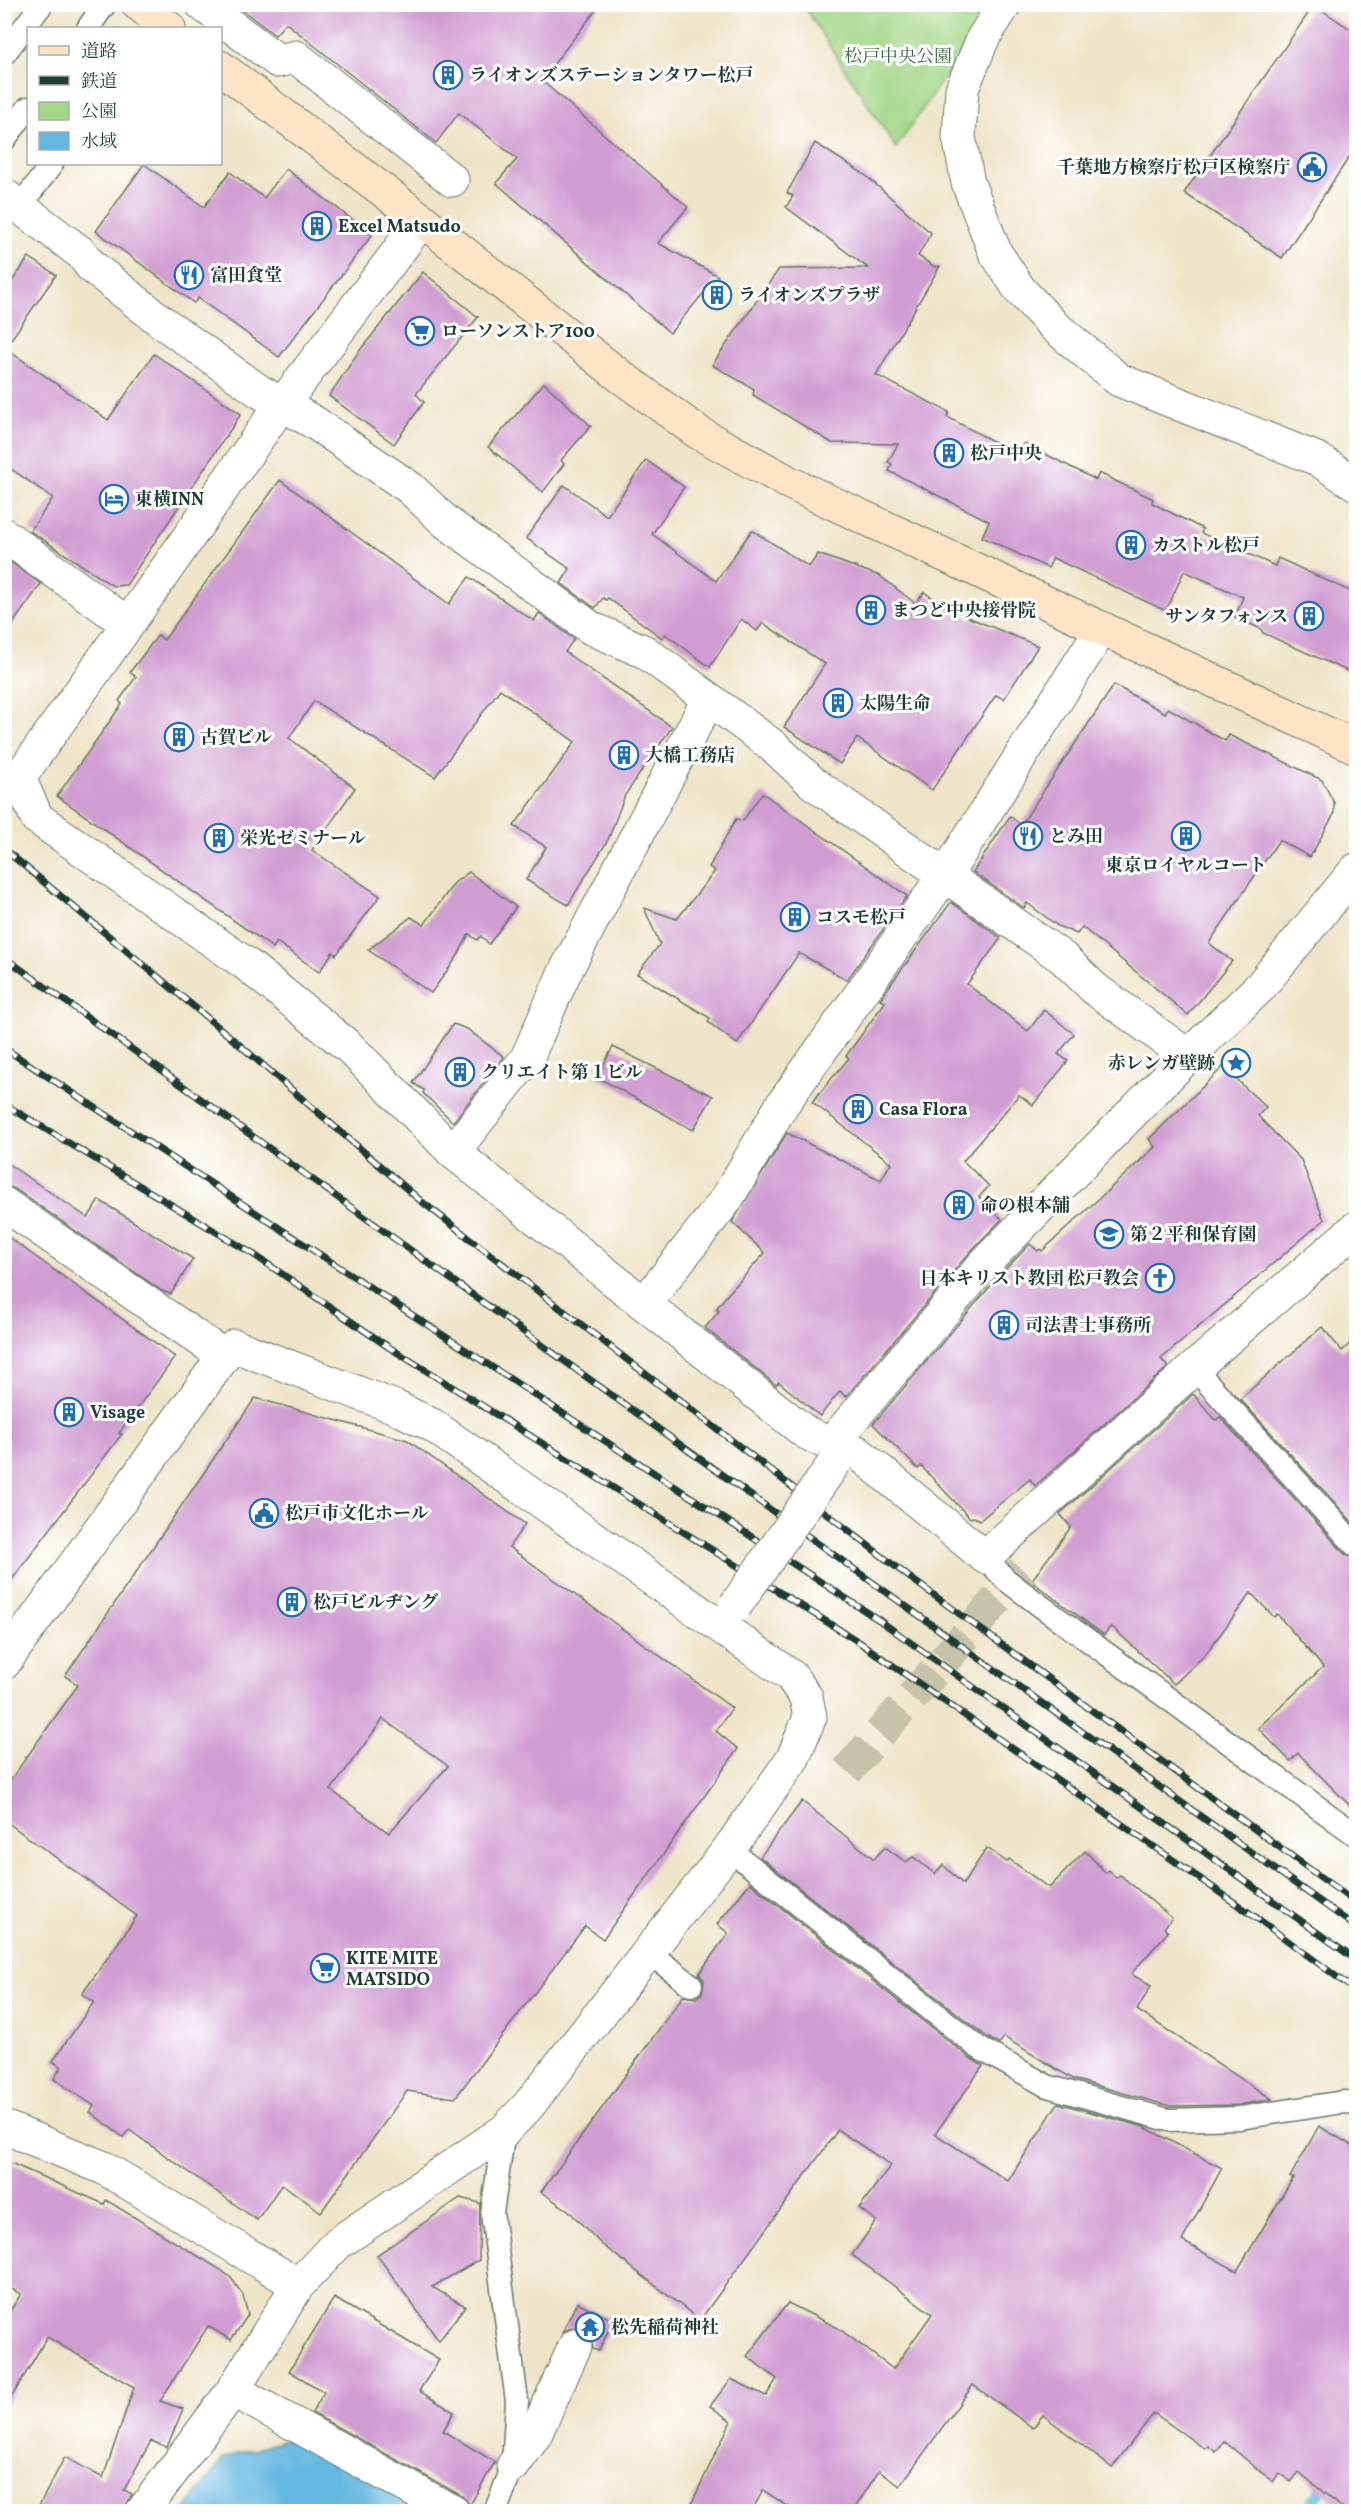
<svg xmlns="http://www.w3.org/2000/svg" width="1361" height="2516" viewBox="0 0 1361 2516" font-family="Vollkorn,'Noto Serif JP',serif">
<rect width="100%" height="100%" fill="#fff"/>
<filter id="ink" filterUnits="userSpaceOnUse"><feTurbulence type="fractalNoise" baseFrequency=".0167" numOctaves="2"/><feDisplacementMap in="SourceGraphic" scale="12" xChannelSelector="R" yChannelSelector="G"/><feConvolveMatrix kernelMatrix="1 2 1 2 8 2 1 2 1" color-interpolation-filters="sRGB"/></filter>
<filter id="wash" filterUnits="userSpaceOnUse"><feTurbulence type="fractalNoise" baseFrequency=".008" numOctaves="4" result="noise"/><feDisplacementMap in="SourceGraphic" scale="24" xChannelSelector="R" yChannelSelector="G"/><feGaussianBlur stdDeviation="1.35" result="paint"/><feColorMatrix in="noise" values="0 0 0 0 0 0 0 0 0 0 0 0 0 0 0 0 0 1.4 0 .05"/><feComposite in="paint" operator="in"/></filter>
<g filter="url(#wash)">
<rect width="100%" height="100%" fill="#eee4c7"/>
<path fill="#a2d787" stroke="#608a5e" stroke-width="1.5" d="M803 5H994L896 148Z"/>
<path fill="#65b8e1" stroke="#427a8a" stroke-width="1.5" d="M293 2438 425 2512H183L224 2458Z"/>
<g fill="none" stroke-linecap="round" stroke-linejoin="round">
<path stroke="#65b8e1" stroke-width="12" d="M1305 2512 1330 2477"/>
</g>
<g id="blocks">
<g fill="#d09dd2" fill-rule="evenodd">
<path d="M234 4H601L541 80 688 207 658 243 718 276 670 333 496 183 517 159 459 113 436 143 286 23 275 35Z"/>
<path d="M1314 5 1356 33V147L1282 258 1184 193Z"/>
<path d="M815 143 864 174 931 233 918 256 935 267 940 266 876 375 949 412 947 417 1019 455 1024 443 1096 480 1099 473 1153 499 1152 503 1203 529 1201 533 1275 566 1278 558 1356 594V675L1263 633 1261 629 1235 617 1243 597 1184 571 1166 611 1053 558 1048 568 982 537 989 521 889 471 892 464 888 462 898 444 832 443 753 395 754 389 712 365 779 269 868 268 786 207 793 196 787 193Z"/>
<path d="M144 164 204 207 230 172 264 198 286 169 372 235 279 357 198 298 194 303 96 231Z"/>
<path d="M29 257 56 275 5 348 108 420 154 354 241 414 126 585 113 586 30 531 53 498 4 464V293Z"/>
<path d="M423 272 478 317 416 394 424 402 394 444 329 396 357 354Z"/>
<path d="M544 383 591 426 561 460 564 464 543 492 488 447Z"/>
<path d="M646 460 684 487 652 534 716 581 752 530 809 567 818 554 880 576 916 604 924 592 951 611 954 608 970 618 1038 646 1004 699 996 695 932 790 857 738 840 764 784 727 825 664 763 623 757 631 741 619 710 667 665 634 662 638 608 598 606 600 603 598 595 608 561 583 570 569 526 538 564 485 607 516Z"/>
<path d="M280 480 449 604 469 577 534 621 539 613 574 639 565 652 672 727 625 795 608 840 568 905 526 880 546 847 514 826 575 742 500 689 435 777 314 701 289 738 355 788 312 850 380 896 336 955 333 952 319 972 277 942 273 948 57 796 122 704 119 701 136 677 130 672 158 635 164 640Z"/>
<path d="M9 561 41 584 4 636V568Z"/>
<path d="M1114 685 1165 713 1168 708 1225 741 1229 735 1322 780 1334 803V814L1310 857 1279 840 1209 943 1232 961 1188 1015 1082 927 1077 934 1058 926 1027 903 1024 908 973 872 1010 816 1021 825Z"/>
<path d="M762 793 907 896 847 980 799 953 737 1044 708 1022 710 1018 637 974 660 944 644 908 677 919 715 871 709 867 736 819 743 821Z"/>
<path d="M469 872 516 907 489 944 481 936 477 940 469 934 457 957 431 993 368 950 411 917 424 925 454 883Z"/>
<path d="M951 902 1001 938 967 984 1028 1031 1044 1010 1074 1034 1058 1054 1068 1061 1033 1105 1019 1095 963 1161 989 1186 979 1197 1002 1219 971 1251 846 1397 840 1391 820 1416 779 1382 776 1385 705 1328 719 1311 716 1309 727 1295 765 1253 732 1222 787 1133 881 1180 891 1163 812 1102 849 1058 846 1056 885 1002 880 999Z"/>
<path d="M453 1024 467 1029 504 1057 453 1122 423 1093 424 1090 413 1083Z"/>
<path d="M613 1047 713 1096 693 1130 597 1077Z"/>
<path d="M1223 1067 1266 1107 1258 1116 1301 1160 1324 1220 1161 1359 1168 1367 1035 1486 1030 1479 980 1520 974 1517 970 1518 921 1466 918 1469 873 1424 999 1276 1030 1244 1038 1251 1040 1249 1042 1251 1155 1147 1149 1139Z"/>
<path d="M4 1161 88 1218 99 1200 193 1259 171 1294 162 1291 15 1189 4 1185Z"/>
<path d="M4 1234 175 1357 119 1433 122 1434 4 1590Z"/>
<path d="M1322 1327 1342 1351 1356 1338V1526L1240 1399Z"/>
<path d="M1193 1394 1216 1420 1220 1417 1346 1555 1356 1559V1812L1298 1753 1290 1761 1258 1728 1323 1667 1277 1614 1274 1617 1251 1593 1205 1655 1174 1684 1111 1626 1104 1635 1031 1581 1071 1527 1060 1514Z"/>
<path d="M255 1398 407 1440 525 1524 509 1547 732 1708 716 1731 738 1749 603 1939 585 1926 455 2098 407 2091 321 2212 282 2184 257 2220 129 2130 123 2137 90 2112 94 2106 54 2079 61 2067 53 2061 94 2002 82 1994 137 1916 4 1820V1789L78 1685 65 1676ZM383 1719 448 1766 389 1833 331 1790Z"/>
<path d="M802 1801 874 1859 885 1847 906 1862 913 1857 935 1874 943 1865 963 1884 987 1848 1007 1862 1009 1859 1049 1888 1085 1851 1106 1873 1109 1870 1116 1878 1120 1875 1172 1918 1164 1928 1168 1932 1131 1974 1151 1986 1137 2010 1272 2099 1239 2105 1170 2106 1073 2079 1004 2037 999 2044 987 2037 760 1857Z"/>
<path d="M750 1883 971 2059 983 2066 935 2134 1008 2181 1058 2103 1144 2127 1222 2168 1182 2241 1237 2271 1293 2178 1290 2177 1319 2126 1356 2148V2511H1346L1299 2472 1291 2482 1279 2473 1273 2482 1224 2441 1216 2452 1208 2446 1205 2449 1154 2413 1112 2468 1043 2415 1033 2428 973 2385 900 2486 879 2471 853 2511H795L763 2490 752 2511H688L731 2421 710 2406 731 2379 766 2396 777 2379 747 2356 788 2303 838 2328 893 2369 932 2314 852 2255 876 2221 859 2208 891 2165 838 2130 700 2320 600 2243 568 2210 541 2192 683 1996 696 1998 702 1993 704 1980 699 1974 728 1933 717 1924Z"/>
<path d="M4 2160 104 2204 106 2200 221 2270 231 2278 243 2295 248 2315 231 2340 208 2326 160 2401 183 2409 167 2447 151 2441 124 2490 132 2494 124 2511H36L65 2457 103 2478 134 2387 47 2337 4 2410V2320L21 2294 4 2285Z"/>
<path d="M460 2198 480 2203 479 2260 432 2287 465 2306 439 2341 377 2255Z"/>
<path d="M334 2298 439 2360 419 2391 454 2412 443 2431 495 2462 470 2505 462 2496 312 2413 324 2392 289 2371Z"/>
<path d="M577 2302 613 2320 599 2351 593 2349 590 2336 583 2329 573 2327 562 2333Z"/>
</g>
</g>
</g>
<g filter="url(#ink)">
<use href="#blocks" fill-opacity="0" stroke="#677767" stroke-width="1.5"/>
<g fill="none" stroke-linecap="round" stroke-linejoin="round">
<path stroke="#c5c3aa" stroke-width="33" stroke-dasharray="33 16" stroke-linecap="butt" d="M847 1771 1023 1570"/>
<g stroke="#677767" stroke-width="25">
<g id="lane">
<path d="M88 28 105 4"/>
<path d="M4 54 42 4"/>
<path d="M4 140 28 108"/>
<path d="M20 206 52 164"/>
<path d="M1194 1368 1356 1546"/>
<path d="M985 1557 1005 1579 1038 1604 1356 1835"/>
<path d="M729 1849 979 2048 1047 2086 1168 2120 1240 2118 1343 2102 1356 2103"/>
<path d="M648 1952 691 1985"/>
<path d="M495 2512 513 2466 517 2401 492 2213 504 2131"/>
</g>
</g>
<g stroke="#677767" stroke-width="35">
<g id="street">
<path d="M202 4 278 61 296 57 452 180"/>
<path d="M1005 4 983 38 962 89 959 137 968 183 995 252 1020 290 1054 326 1119 380 1317 459 1356 484"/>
<path d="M4 195 81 253 91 266 162 322 259 391 315 423 410 488 446 522 591 628 645 652 773 746 813 783 1063 958 1095 989 1188 1056"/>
<path d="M4 535 128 624 19 778 37 818 246 964 349 1047 453 1152 805 1432 830 1445 857 1452 985 1557 1194 1368 1356 1228"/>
<path d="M128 624 269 422 422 220"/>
<path d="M453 1152 527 1058 563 976 708 700"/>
<path d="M4 1204 224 1356"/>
<path d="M645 1303 726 1200 782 1105 954 862 1102 628"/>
<path d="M830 1445 985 1263 1188 1056 1260 987 1356 870"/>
<path d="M4 1663 224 1356 235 1346 395 1407 432 1425 791 1676 806 1697 810 1717 793 1758 729 1849 528 2106 504 2131 338 2243 298 2285 233 2390 142 2512"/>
<path d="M4 2127 104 2168 298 2285"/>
<path d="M233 2390 453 2512"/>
<path d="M513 2466 535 2435 575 2346"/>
</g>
</g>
<g stroke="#677767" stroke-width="35">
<g id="secondary">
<path d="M138 4 169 28"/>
<path d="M220 67 422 220 620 376 699 433 790 483 1356 747"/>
</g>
</g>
<use href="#lane" stroke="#fff" stroke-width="22"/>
<use href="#street" stroke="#fff" stroke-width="33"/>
<use href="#secondary" stroke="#fee4c6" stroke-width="33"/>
<g stroke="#1f3d34" stroke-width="7">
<g id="rail">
<path d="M4 849 228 1035 421 1201 909 1577 1356 1903"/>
<path d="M4 957 764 1505 1356 1927"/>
<path d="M4 1048 879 1620 1356 1960"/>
<path d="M4 1104 253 1254 387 1346 859 1642 1261 1921 1356 1991"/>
</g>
</g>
<use href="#rail" stroke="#fff" stroke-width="4.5" stroke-dasharray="14" stroke-linecap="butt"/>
<g stroke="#677767" stroke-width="35" stroke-linecap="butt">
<path id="street-bridge" d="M735 1606 835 1462"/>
</g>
<use href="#street-bridge" stroke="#fff" stroke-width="33"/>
</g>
</g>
<defs>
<g id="building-ring" transform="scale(1.5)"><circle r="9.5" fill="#fff" stroke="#1f6fb2" stroke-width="1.5"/><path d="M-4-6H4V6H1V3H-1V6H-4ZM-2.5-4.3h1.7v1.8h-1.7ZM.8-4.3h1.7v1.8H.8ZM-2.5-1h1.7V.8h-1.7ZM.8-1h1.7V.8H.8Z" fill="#1f6fb2"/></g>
<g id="civic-ring" transform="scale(1.5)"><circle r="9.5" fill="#fff" stroke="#1f6fb2" stroke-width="1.5"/><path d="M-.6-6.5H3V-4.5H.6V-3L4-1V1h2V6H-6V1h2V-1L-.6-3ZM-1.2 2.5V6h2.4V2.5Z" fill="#1f6fb2"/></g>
<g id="restaurant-ring" transform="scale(1.5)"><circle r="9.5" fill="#fff" stroke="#1f6fb2" stroke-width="1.5"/><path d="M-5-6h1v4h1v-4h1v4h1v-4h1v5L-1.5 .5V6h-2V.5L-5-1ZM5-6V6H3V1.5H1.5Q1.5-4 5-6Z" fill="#1f6fb2"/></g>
<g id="supermarket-ring" transform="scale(1.5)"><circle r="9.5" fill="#fff" stroke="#1f6fb2" stroke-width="1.5"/><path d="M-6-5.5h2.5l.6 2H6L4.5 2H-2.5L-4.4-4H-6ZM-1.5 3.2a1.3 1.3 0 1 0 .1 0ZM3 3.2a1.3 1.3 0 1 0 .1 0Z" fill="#1f6fb2"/></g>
<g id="hotel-ring" transform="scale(1.5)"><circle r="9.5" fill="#fff" stroke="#1f6fb2" stroke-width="1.5"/><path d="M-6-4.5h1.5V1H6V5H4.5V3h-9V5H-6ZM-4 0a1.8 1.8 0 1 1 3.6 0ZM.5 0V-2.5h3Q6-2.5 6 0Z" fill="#1f6fb2"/></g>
<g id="sight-ring" transform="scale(1.5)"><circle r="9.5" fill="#fff" stroke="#1f6fb2" stroke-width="1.5"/><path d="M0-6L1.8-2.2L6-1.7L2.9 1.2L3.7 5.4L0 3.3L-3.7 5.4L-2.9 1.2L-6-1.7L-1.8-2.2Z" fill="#1f6fb2"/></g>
<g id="school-ring" transform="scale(1.5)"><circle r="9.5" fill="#fff" stroke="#1f6fb2" stroke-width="1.5"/><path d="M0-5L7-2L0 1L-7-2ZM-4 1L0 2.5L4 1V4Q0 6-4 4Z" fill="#1f6fb2"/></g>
<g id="church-ring" transform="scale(1.5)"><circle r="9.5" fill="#fff" stroke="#1f6fb2" stroke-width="1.5"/><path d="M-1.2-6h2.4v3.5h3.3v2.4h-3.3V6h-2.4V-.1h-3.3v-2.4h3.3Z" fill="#1f6fb2"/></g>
<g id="temple-ring" transform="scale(1.5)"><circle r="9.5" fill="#fff" stroke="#1f6fb2" stroke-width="1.5"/><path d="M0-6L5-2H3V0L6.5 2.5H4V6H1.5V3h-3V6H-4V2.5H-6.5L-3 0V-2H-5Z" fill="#1f6fb2"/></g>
</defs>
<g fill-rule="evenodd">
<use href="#building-ring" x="448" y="75"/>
<use href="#civic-ring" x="1312" y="167"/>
<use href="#building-ring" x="317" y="226"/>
<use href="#restaurant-ring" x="189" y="275"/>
<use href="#building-ring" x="717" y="295"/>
<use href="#supermarket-ring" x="420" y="331"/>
<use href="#building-ring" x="949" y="453"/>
<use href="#hotel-ring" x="114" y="499"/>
<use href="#building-ring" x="1131" y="545"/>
<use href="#building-ring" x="871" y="610"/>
<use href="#building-ring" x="1309" y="616"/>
<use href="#building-ring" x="838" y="703"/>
<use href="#building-ring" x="179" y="737"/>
<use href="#building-ring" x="624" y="755"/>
<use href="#restaurant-ring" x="1028" y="836"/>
<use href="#building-ring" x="1186" y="836"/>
<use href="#building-ring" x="219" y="838"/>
<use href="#building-ring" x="795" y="917"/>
<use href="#sight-ring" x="1236" y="1063"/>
<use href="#building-ring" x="460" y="1072"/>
<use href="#building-ring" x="858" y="1109"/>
<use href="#building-ring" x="959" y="1205"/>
<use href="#school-ring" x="1109" y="1234"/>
<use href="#church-ring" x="1160" y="1278"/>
<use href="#building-ring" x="1004" y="1325"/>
<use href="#building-ring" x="69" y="1412"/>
<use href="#civic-ring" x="264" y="1513"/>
<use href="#building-ring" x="292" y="1602"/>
<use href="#supermarket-ring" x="325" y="1968"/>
<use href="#temple-ring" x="590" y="2327"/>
</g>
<g text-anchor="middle" stroke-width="6" stroke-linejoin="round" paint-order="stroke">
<g font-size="18" fill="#406449" stroke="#fff">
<text x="898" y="62">松戸中央公園</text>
</g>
<g font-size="18" font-weight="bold" fill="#1f3d34" stroke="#fff" text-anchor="start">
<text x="469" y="81">ライオンズステーションタワー松戸</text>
<text x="1291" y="173" text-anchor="end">千葉地方検察庁松戸区検察庁</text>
<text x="338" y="232">Excel Matsudo</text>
<text x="210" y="281">富田食堂</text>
<text x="738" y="301">ライオンズプラザ</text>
<text x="441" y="337">ローソンストア100</text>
<text x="970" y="459">松戸中央</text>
<text x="135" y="505">東横INN</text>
<text x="1152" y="551">カストル松戸</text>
<text x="892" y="616">まつど中央接骨院</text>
<text x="1288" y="622" text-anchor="end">サンタフォンス</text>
<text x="859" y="709">太陽生命</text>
<text x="200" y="743">古賀ビル</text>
<text x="645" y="761">大橋工務店</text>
<text x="1049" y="842">とみ田</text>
<text x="240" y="844">栄光ゼミナール</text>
<text x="1186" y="871" text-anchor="middle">東京ロイヤルコート</text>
<text x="816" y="923">コスモ松戸</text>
<text x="1215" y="1069" text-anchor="end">赤レンガ壁跡</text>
<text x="481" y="1078">クリエイト第１ビル</text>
<text x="879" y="1115">Casa Flora</text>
<text x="980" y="1211">命の根本舗</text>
<text x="1130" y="1240">第２平和保育園</text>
<text x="1139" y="1284" text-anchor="end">日本キリスト教団 松戸教会</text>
<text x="1025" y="1331">司法書士事務所</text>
<text x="90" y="1418">Visage</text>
<text x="285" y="1519">松戸市文化ホール</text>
<text x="313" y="1608">松戸ビルヂング</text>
<text x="346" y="1964">KITE MITE<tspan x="346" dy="21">MATSIDO</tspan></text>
<text x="611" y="2333">松先稲荷神社</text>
</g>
</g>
<rect width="1361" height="2516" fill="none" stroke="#fff" stroke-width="24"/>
<rect x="27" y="27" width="195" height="138" fill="#ffffff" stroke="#a5b1ae" stroke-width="1.5"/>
<rect x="39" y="46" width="30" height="9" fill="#fee4c6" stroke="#a5b1ae" stroke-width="1.5"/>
<text x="81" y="57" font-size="18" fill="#1f3d34">道路</text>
<rect x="39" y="76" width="30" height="9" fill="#1f3d34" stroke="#a5b1ae" stroke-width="1.5"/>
<text x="81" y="87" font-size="18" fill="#1f3d34">鉄道</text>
<rect x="39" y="102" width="30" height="18" fill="#a2d787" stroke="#a5b1ae" stroke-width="1.5"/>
<text x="81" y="117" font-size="18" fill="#1f3d34">公園</text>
<rect x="39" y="132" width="30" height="18" fill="#65b8e1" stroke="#a5b1ae" stroke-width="1.5"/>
<text x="81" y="147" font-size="18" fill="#1f3d34">水域</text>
</svg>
